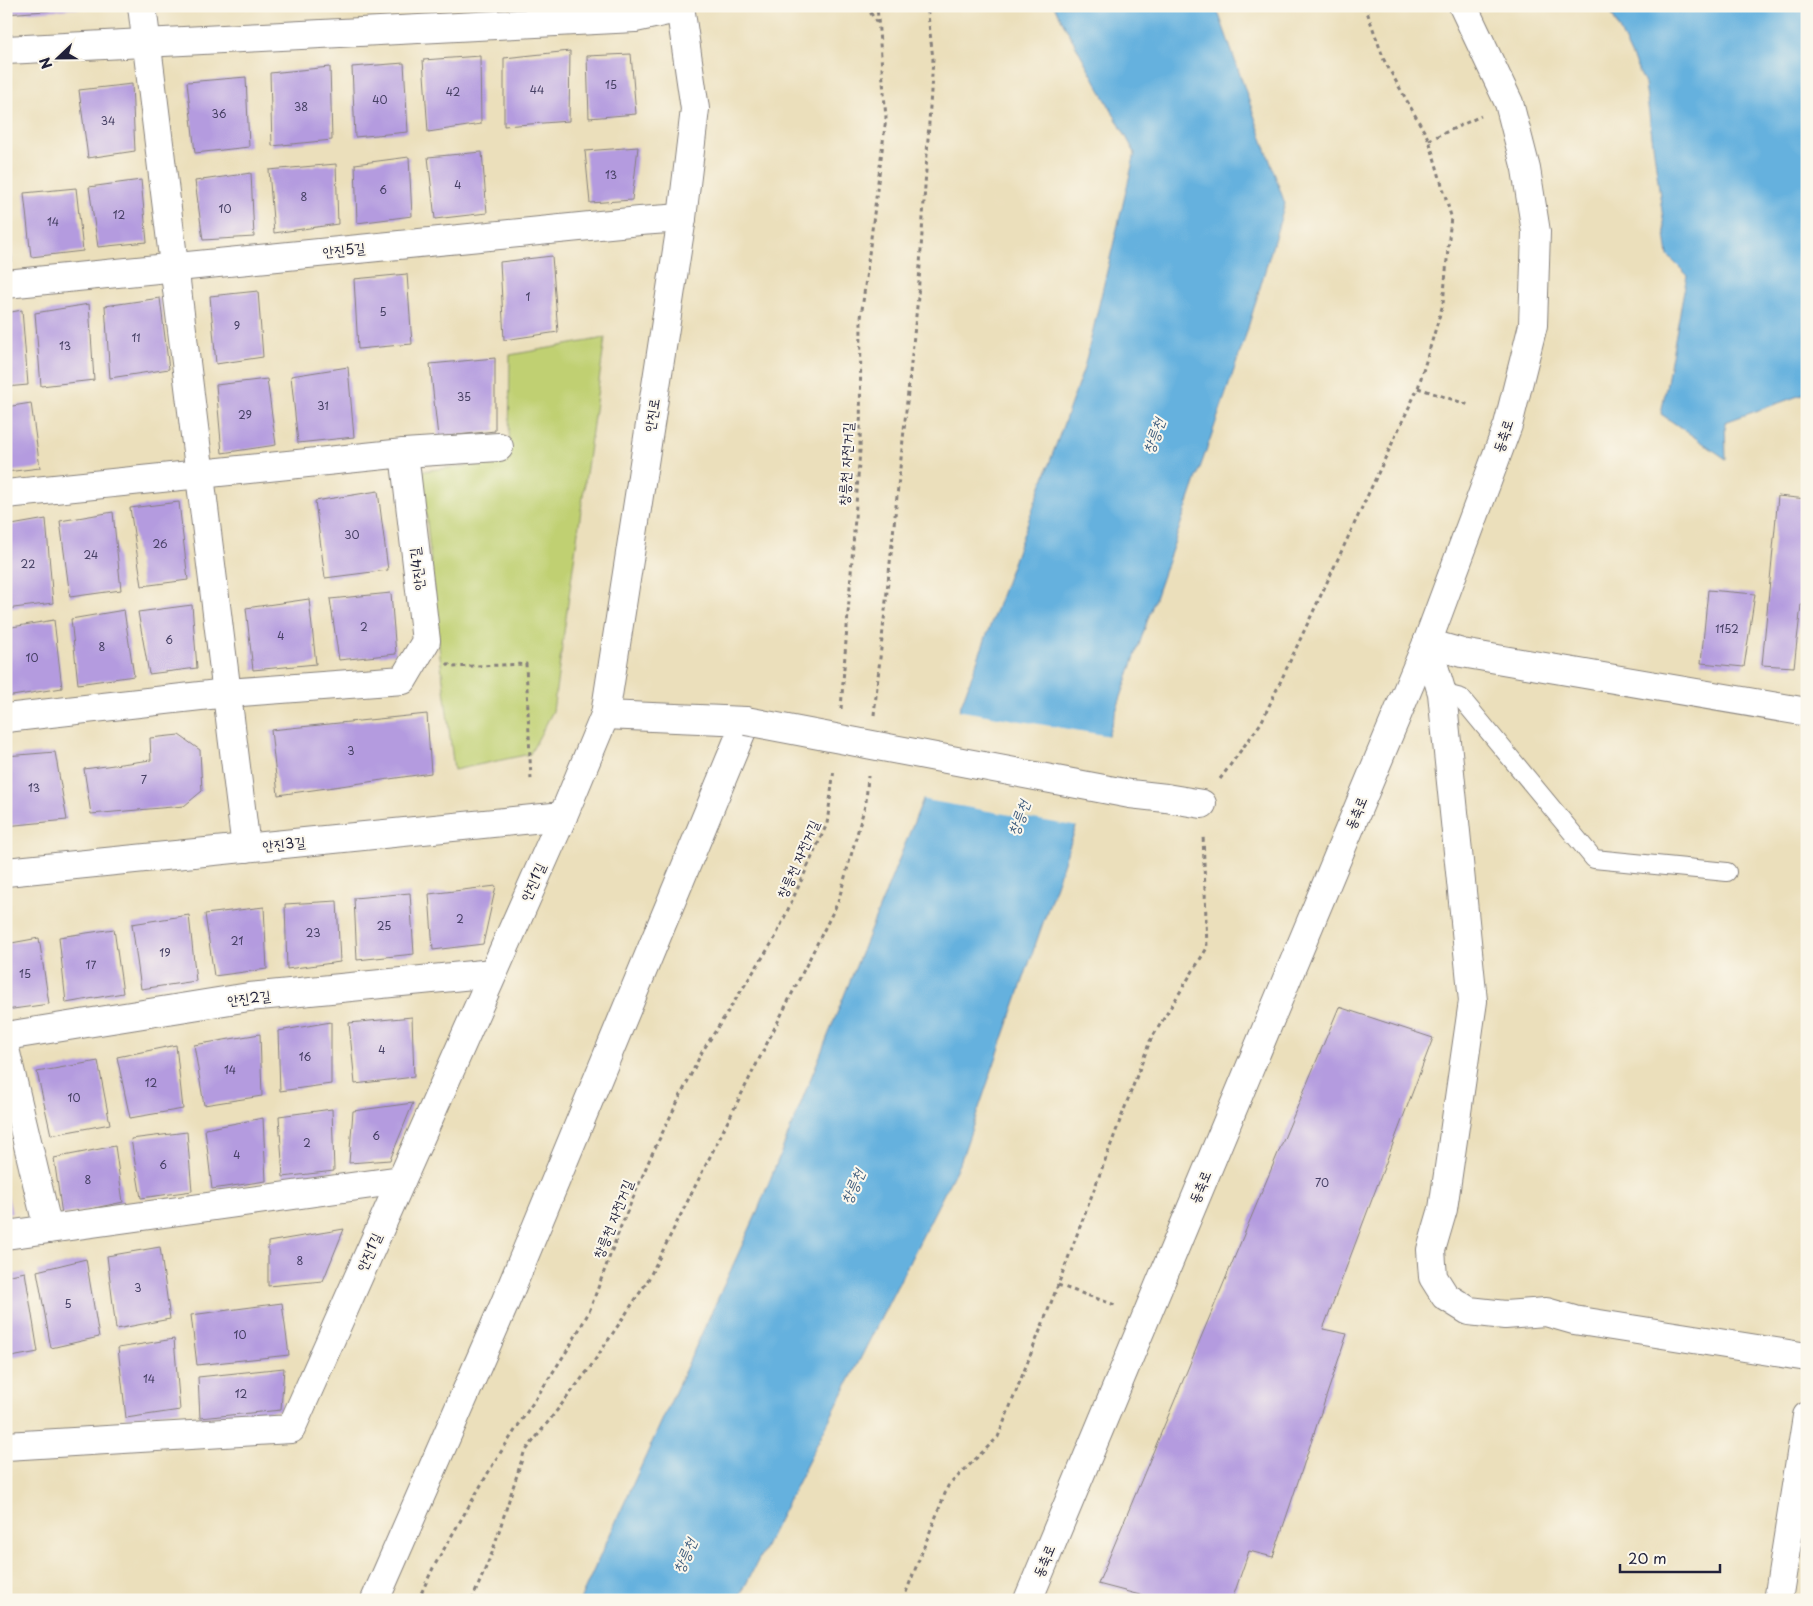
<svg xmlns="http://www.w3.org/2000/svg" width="1813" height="1606" viewBox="0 0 1813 1606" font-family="'Playpen Sans','Poor Story',sans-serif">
<rect width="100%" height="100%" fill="#fbf7ec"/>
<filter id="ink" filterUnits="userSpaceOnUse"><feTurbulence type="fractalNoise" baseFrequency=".02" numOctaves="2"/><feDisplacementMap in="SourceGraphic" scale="10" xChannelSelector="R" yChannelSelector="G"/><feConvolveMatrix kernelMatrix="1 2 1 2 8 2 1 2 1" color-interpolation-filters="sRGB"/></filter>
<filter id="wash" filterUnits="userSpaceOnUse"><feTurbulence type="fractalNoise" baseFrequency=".0096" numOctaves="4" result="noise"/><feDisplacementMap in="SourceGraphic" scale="20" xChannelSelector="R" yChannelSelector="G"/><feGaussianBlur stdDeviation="1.12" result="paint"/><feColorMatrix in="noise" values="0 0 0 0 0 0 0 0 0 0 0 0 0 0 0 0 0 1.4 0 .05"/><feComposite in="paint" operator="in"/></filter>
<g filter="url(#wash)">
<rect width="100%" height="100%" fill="#ebdfbb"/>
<path fill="#c0d072" stroke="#717956" d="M605 338 553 711 530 754 454 770 440 656 422 471 509 461 510 355Z"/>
<g fill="#65b1de" stroke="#446a8c">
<path d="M1054 6H1216L1285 204 1244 341 961 1160 738 1600H580L755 1217 963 700 1084 368 1135 153Z"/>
<path d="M1608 6H1807V393L1725 422 1726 459 1661 414 1687 275 1668 256 1645 84Z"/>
</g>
<path fill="#ebdfbb" d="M956 710 1110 736 1079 827 920 799Z"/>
<g id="blocks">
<g fill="#b49bdf">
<path d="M6 6H84V8L6 14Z"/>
<path d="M570 51 569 121 504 126V58Z"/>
<path d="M631 54 636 114 589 118 587 56Z"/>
<path d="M480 56 481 124 428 132 423 60Z"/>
<path d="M404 63 408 132 355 137 352 67Z"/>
<path d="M330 67 332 140 272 146 270 73Z"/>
<path d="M246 77 249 147 195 153 187 82Z"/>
<path d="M132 84 135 151 88 158 79 90Z"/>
<path d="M638 147 632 200 590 203 585 151Z"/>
<path d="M482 152 487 213 435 219 428 157Z"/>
<path d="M409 157 412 216 357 223 355 164Z"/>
<path d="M336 164 338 224 274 233 269 170Z"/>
<path d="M251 173 254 237 203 240 195 181Z"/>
<path d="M141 180 147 242 98 247 89 187Z"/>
<path d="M76 188 83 251 31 257 24 193Z"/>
<path d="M6 196H8L12 261H6Z"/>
<path d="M552 256 558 332 504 340 500 262Z"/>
<path d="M407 274 412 344 358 349 354 279Z"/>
<path d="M258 291 263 357 216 364 210 296Z"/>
<path d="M160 298 169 369 110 378 105 306Z"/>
<path d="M89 304 94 380 41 386 35 313Z"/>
<path d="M22 310 28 385 6 387V313Z"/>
<path d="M495 358V431L438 437 430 364Z"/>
<path d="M348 367 354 437 298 443 291 376Z"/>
<path d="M267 379 276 445 222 453 216 385Z"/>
<path d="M31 403 40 468 6 472V407Z"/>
<path d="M378 491 388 570 325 578 315 501Z"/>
<path d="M1778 496 1807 499V605H1801L1794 667 1762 665Z"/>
<path d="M179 502 188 580 142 586 130 508Z"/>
<path d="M113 512 121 590 70 597 60 521Z"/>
<path d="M46 519 53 603 6 609V526Z"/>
<path d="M1708 590 1755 594 1744 667 1701 663Z"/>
<path d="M391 593 396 654 339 660 330 599Z"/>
<path d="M309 599 316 664 253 670 246 608Z"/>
<path d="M192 605 197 668 149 674 138 612Z"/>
<path d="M124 610 134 676 78 684 71 619Z"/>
<path d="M54 620 62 688 6 697V628Z"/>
<path d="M427 714 431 773 278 795 271 730Z"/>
<path d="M179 735 200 750 202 791 184 806 91 814 84 769 151 760 150 738Z"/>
<path d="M55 752 67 820 6 826V756Z"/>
<path d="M496 886 483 944 433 950 429 894Z"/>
<path d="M410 893 414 954 357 960 354 898Z"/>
<path d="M337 901 340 962 287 969 285 904Z"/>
<path d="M264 907 267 969 214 976 205 914Z"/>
<path d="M189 915 196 981 141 989 132 924Z"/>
<path d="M114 929 123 993 66 1003 59 937Z"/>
<path d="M39 938 49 1004 6 1010V944Z"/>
<path d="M1339 1007 1433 1038 1323 1329 1347 1334 1273 1557 1249 1551 1232 1600H1159L1098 1584Z"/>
<path d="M412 1017 414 1077 355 1084 349 1023Z"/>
<path d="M331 1022V1084L280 1091 278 1031Z"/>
<path d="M260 1034 262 1096 204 1105 194 1045Z"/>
<path d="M176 1045 183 1109 130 1118 117 1057Z"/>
<path d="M98 1061 110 1124 51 1135 37 1072Z"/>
<path d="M413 1103 390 1160 349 1163 353 1111Z"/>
<path d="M332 1109 334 1171 283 1177 279 1116Z"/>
<path d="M263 1118 266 1181 212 1189 205 1129Z"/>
<path d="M187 1132 192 1191 141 1198 131 1139Z"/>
<path d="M115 1146 123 1202 62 1215 54 1158Z"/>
<path d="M6 1188 12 1213 6 1214Z"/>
<path d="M344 1229 323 1281 268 1286V1242Z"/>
<path d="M160 1247 170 1319 116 1329 107 1256Z"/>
<path d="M86 1259 99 1337 51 1348 37 1271Z"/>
<path d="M25 1272 38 1352 6 1358V1276Z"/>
<path d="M282 1303 289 1355 197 1365 191 1315Z"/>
<path d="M174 1339 180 1410 126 1418 118 1348Z"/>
<path d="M284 1368 281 1410 200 1418 198 1377Z"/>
</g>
</g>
</g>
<g filter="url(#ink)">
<use href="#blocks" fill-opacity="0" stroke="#86807b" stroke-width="1"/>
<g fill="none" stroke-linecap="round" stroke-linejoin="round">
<g stroke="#86807b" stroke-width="20">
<path id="service" d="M1442 693 1461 698 1594 859 1727 872"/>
</g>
<g stroke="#86807b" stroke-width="30">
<g id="minor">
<path d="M142 6 246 848"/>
<path d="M6 50 635 18 681 8"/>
<path d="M6 284 640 221 682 218"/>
<path d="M404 453 499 447"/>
<path d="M6 494 404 453 426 641 403 680 227 693 6 718"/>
<path d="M1427 643 1442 693 1473 1001 1443 1209 1431 1250 1433 1277 1445 1296 1469 1311 1505 1315 1546 1312 1574 1320 1807 1357"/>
<path d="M1427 643 1462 653 1807 712"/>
<path d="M1166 798 1202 804"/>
<path d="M6 872 563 816"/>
<path d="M6 1036 249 997 493 973"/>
<path d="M6 1053 48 1229"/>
<path d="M6 1235 401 1180"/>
<path d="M6 1446 291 1429 563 816 605 715 682 218 695 109 680 6"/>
<path d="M375 1600 504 1305 746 721 605 715"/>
<path d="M1028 1600 1427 643 1508 425 1533 325 1536 232 1526 169 1509 103 1463 6"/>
</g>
</g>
<g stroke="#86807b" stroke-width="30">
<path id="primary" d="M1778 1600 1807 1416"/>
</g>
<g stroke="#86807b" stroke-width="3" stroke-dasharray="4 4" stroke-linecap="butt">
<path d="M866 6 878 24"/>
<path d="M1429 140 1481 116"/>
<path d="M1418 388 1469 405"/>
<path d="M447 663 451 667 526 664 531 781"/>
<path d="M841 709 860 450 861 318 886 118 877 6"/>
<path d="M874 715 918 297 933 59 927 6"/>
<path d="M1220 779 1261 723 1418 388 1443 304 1451 216 1429 140 1384 60 1365 6"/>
<path d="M1058 1285 1118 1306"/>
<path d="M418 1600 433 1568 495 1461 570 1346 589 1312 621 1226 651 1156 702 1052 775 938 827 824 834 769"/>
<path d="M472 1600 492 1553 524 1453 589 1369 647 1282 838 902 866 802 868 776"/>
<path d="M903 1600 948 1486 998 1437 1058 1285 1150 1041 1207 948 1203 834"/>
</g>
<use href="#service" stroke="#fff" stroke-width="18"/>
<use href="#minor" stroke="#fff" stroke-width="28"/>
<use href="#primary" stroke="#fff" stroke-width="28"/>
<g stroke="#86807b" stroke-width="30" stroke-linecap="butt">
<path id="minor-bridge" d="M746 721 1130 794 1166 798"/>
</g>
<use href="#minor-bridge" stroke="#fff" stroke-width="28"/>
</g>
</g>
<g text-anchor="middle" stroke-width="4" stroke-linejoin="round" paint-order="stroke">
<g font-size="11" fill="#464064">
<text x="611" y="89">15</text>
<text x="537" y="94">44</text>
<text x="453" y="96">42</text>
<text x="380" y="104">40</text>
<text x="301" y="111">38</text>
<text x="219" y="118">36</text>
<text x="108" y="125">34</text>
<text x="611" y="179">13</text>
<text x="458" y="189">4</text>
<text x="383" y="194">6</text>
<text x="304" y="201">8</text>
<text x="225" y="213">10</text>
<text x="119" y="219">12</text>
<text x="53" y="226">14</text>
<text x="528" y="301">1</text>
<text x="383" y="316">5</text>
<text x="237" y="330">9</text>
<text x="136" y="342">11</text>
<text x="65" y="350">13</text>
<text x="464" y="401">35</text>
<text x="323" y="410">31</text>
<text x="245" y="419">29</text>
<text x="352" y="539">30</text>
<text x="160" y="548">26</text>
<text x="91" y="559">24</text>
<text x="28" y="568">22</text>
<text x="364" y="631">2</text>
<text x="1727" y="633">1152</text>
<text x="281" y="640">4</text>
<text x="169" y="644">6</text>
<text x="102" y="651">8</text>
<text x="32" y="662">10</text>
<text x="351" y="755">3</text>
<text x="144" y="784">7</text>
<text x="34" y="792">13</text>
<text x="460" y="923">2</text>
<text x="384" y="930">25</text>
<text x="313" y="937">23</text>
<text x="237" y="945">21</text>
<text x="165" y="957">19</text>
<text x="91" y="969">17</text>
<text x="25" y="978">15</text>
<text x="382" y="1054">4</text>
<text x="305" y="1061">16</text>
<text x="230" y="1074">14</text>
<text x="151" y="1087">12</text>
<text x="74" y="1102">10</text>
<text x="376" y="1140">6</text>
<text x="307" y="1147">2</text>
<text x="237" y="1159">4</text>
<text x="163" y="1169">6</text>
<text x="88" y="1184">8</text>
<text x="1322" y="1187">70</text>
<text x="300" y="1265">8</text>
<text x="138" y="1292">3</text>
<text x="68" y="1308">5</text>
<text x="240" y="1339">10</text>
<text x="149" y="1383">14</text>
<text x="241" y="1398">12</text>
</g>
<g font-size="14" fill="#22223b" stroke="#fbf7ec">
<text transform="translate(344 250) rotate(-6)" y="5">안진5길</text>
<text transform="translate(652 415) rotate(-81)" y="5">안진로</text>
<text transform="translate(1503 436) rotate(-71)" y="5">동축로</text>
<text transform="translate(846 464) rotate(-87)" y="5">창릉천 자전거길</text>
<text transform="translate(417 569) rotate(-97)" y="5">안진4길</text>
<text transform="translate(1356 813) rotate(-67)" y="5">동축로</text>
<text transform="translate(284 844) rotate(-6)" y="5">안진3길</text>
<text transform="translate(798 859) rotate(-66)" y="5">창릉천 자전거길</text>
<text transform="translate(533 882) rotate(-66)" y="5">안진1길</text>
<text transform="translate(249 998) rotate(-7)" y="5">안진2길</text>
<text transform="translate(1200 1187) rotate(-67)" y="5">동축로</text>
<text transform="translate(613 1219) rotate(-68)" y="5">창릉천 자전거길</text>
<text transform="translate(369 1252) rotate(-66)" y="5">안진1길</text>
<text transform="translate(1044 1561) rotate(-67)" y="5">동축로</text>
</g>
<g font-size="15" font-style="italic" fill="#3d5b7c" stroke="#fbf7ec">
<text transform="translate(1154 436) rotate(-70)" y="5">창릉천</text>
<text transform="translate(1019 818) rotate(-70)" y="5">창릉천</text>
<text transform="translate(853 1187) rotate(-66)" y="5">창릉천</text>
<text transform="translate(685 1556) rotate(-66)" y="5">창릉천</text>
</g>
</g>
<rect width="1813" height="1606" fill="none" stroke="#fbf7ec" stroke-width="25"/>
<g transform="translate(58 58) rotate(248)" stroke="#fbf7ec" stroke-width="4" paint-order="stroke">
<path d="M0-4L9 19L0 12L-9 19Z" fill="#22223b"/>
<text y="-8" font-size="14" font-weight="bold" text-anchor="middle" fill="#22223b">N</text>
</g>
<path d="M1620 1564v8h100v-8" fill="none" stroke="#22223b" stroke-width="2.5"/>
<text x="1628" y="1564" font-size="15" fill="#22223b" stroke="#fbf7ec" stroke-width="4" paint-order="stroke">20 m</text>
</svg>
